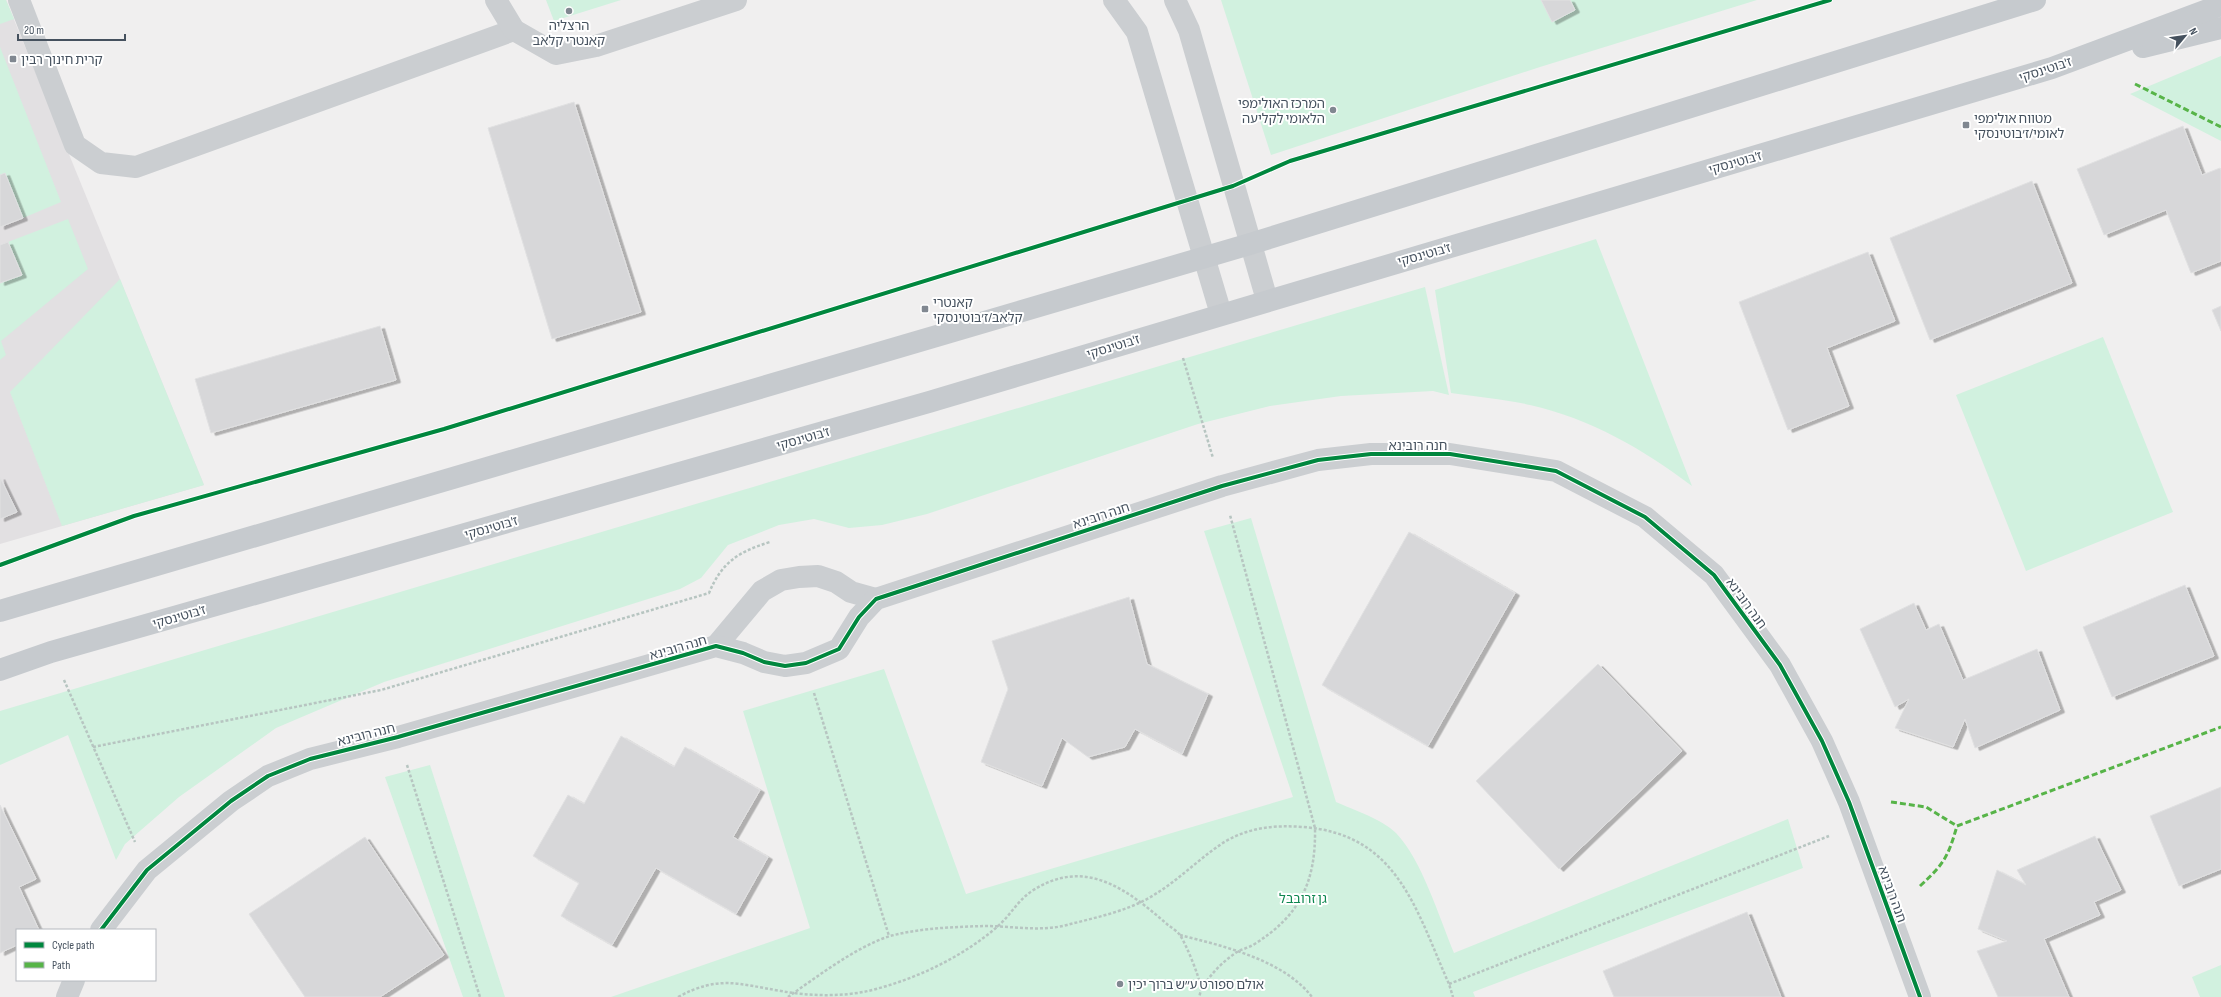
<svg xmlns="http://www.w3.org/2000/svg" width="2221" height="997" viewBox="0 0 2221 997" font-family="'Sofia Sans Condensed','Noto Sans Hebrew',sans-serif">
<defs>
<filter id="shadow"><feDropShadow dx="4.5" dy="2.5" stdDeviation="0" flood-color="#0004"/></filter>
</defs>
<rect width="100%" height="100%" fill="#f0efef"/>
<path fill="#e2e0e2" d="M0 0H6L204 485 0 544Z"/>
<g fill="#d1f1df">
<path d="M0 0H6L14 19 0 24Z"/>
<path d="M546 0H621L554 21Z"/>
<path d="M1221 0H1757L1540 67 1271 155Z"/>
<path d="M0 47 61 202 23 218 5 174 0 175Z"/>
<path d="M2221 56V141L2130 94Z"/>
<path d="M68 219 88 269 1 341 6 355 0 360V283L22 274 8 242Z"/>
<path d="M1596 239 1692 486C1643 449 1591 419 1530 405 1504 399 1477 397 1451 393L1435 290Z"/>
<path d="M120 279 204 485 62 526 10 392Z"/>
<path d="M1425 287 1449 395 1433 391 1341 396 1270 406 1198 424 927 514 882 525 849 528 814 519 779 525 728 545 701 578 680 589 384 682 276 728 179 797 125 844 116 860 68 735 0 765V711Z"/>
<path d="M2103 337 2173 512 2026 571 1956 395Z"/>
<path d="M1251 518 1336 802C1354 810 1382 819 1396 833 1422 860 1439 917 1454 953L1788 819 1803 868 1473 992 1475 997H611L810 928 743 711 884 669 966 894 1293 797 1204 531Z"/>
<path d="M430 765 505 997H463L385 777Z"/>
<path d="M2221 965V997H2200L2192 977Z"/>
</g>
<g fill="#d7d7d9" stroke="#e1e1e2" filter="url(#shadow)">
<path d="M1541 0H1570L1575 10 1552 22Z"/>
<path d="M574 102 641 312 552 339 488 128Z"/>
<path d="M2183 126 2202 175 2220 168 2221 170V261L2191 273 2166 210 2104 235 2077 169Z"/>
<path d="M5 173 23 218 0 227V175Z"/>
<path d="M2032 181 2072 283 1930 340 1890 238Z"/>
<path d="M8 242 22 275 0 283V245Z"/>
<path d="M1868 252 1895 321 1827 348 1849 406 1788 430 1739 302Z"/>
<path d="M2221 306V331L2212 310Z"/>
<path d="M380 326 396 380 211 433 195 379Z"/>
<path d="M0 477 17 512 0 519Z"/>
<path d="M1409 532 1515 593 1428 746 1322 685Z"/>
<path d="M2185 585 2214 656 2112 697 2083 627Z"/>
<path d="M1129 597 1147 664 1208 694 1182 754 1135 729 1125 747 1088 757 1062 738 1042 786 981 762 1008 689 992 641Z"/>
<path d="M1914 603 1926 630 1939 624 1963 680 2037 649 2060 710 1975 748 1965 719 1953 747 1895 728 1909 699 1895 707 1860 629Z"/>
<path d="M1598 664 1682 751 1559 869 1476 781Z"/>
<path d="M621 736 674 767 685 747 760 790 733 837 768 857 736 914 656 868 612 945 561 916 579 883 533 856 568 795 584 804Z"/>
<path d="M2221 787V869L2179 886 2150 816Z"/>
<path d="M0 805 36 879 19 887 39 930H17V945L0 953Z"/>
<path d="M2095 836 2121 890 2094 902 2100 915 2044 939 2069 997H1998L1977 951 2007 941 1978 929 1997 870 2026 885 2017 870Z"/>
<path d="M365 837 444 955 380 997H305L249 914Z"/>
<path d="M1747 912 1781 997H1614L1603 971Z"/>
</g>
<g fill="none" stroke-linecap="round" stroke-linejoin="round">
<g stroke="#b7c5c1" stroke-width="2.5" stroke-dasharray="3 2" stroke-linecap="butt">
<path d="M1183 358 1213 458"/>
<path d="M64 680 135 842"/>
<path d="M814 693 889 936"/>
<path d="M93 747 381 690 709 593C722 562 738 552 770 542"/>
<path d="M407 765 480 997"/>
<path d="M1180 935C1223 946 1284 960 1312 997"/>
<path d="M1449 984 1829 836"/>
<path d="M1201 989C1210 975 1223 961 1237 952 1242 949 1248 948 1253 945 1300 916 1316 882 1315 828L1230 515"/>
<path d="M678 997C719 975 738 984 781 991 808 996 841 997 868 991 914 980 961 958 997 927 1010 916 1018 900 1032 891 1085 856 1128 890 1168 925 1172 928 1177 931 1180 935 1187 946 1199 976 1201 988 1201 991 1200 994 1199 997"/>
<path d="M788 997C818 976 856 947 890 936 921 928 953 927 984 926 1012 926 1040 932 1067 925 1097 917 1130 911 1157 893 1181 878 1202 856 1226 841 1251 827 1275 825 1303 827 1398 834 1416 910 1449 984L1453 997"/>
</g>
<g stroke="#cbced1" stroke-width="22">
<path d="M19 0 75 145 101 163 136 167 514 30"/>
<path d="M496 0 514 30 556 54 596 46 736 0"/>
<path d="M1114 0 1137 32 1221 314"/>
<path d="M1175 0 1189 30 1267 300"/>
<path d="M716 646 762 591 781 580 799 577 818 576 836 582 851 592 876 599"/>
<path d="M101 930 147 870 231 801 268 776 310 759 398 737 716 646 743 653 764 662 785 666 806 663 839 649 859 617 876 599 1222 486 1318 460 1371 454H1450L1556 471 1645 517 1714 575 1780 665 1822 741 1849 802 1920 997"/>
<path d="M67 997 74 980"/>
</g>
<g stroke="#c6cace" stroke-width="22">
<path d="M2143 47 2221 28"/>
<path d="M0 611 1250 244 2035 0"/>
<path d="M0 670 51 652 929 402 2052 68 2221 5"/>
</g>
<g stroke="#57b448" stroke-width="3" stroke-dasharray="6 3" stroke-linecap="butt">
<path d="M2135 84 2221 127"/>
<path d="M1891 802 1926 807 1957 826"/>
<path d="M1957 826 2221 727"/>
<path d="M1920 886C1944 864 1948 857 1957 826"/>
</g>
<g stroke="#fff" stroke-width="6">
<g id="cycleway">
<path d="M0 565 134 516 444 429 1233 186 1290 161 1830 0"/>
<path d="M101 930 147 870 231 801 268 776 310 759 398 737 716 646 743 653 764 662 785 666 806 663 839 649 859 617 876 599 1222 486 1318 460 1371 454H1450L1556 471 1645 517 1714 575 1780 665 1822 741 1849 802 1920 997"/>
</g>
</g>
<use href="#cycleway" stroke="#00873e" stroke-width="4"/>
</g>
<g fill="#818891" stroke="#fff" stroke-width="1.5">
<circle cx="569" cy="11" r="4"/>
<rect x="9" y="55" width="8" height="8" rx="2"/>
<circle cx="1333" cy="110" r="4"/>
<rect x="1962" y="121" width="8" height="8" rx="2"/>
<rect x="921" y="305" width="8" height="8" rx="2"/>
<circle cx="1120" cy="984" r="4"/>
</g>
<g text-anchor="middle" stroke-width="4" stroke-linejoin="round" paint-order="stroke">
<g font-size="13" fill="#45515e" stroke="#fff" text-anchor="start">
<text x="569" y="30" text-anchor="middle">הרצליה<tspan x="569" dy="15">קאנטרי קלאב</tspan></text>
<text x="21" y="64">קרית חינוך רבין</text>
<text x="1325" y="108" text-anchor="end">המרכז האולימפי<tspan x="1325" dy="15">הלאומי לקליעה</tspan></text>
<text x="1974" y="123">מטווח אולימפי<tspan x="1974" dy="15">לאומי/ז׳בוטינסקי</tspan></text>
<text x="933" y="307">קאנטרי<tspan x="933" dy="15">קלאב/ז׳בוטינסקי</tspan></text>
<text x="1128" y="989">אולם ספורט ע״ש ברוך יכין</text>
</g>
<g font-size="13" fill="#45515e" stroke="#fff">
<text transform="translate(2045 69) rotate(-18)" y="5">ז'בוטינסקי</text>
<text transform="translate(1735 162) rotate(-16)" y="5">ז'בוטינסקי</text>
<text transform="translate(1424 254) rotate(-16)" y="5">ז'בוטינסקי</text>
<text transform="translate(1113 346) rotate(-17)" y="5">ז'בוטינסקי</text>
<text transform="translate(803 438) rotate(-16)" y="5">ז'בוטינסקי</text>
<text x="1418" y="450">חנה רובינא</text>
<text transform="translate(1101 515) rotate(-18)" y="5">חנה רובינא</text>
<text transform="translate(491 527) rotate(-16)" y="5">ז'בוטינסקי</text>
<text transform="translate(1747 603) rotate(54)" y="5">חנה רובינא</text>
<text transform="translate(179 616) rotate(-16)" y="5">ז'בוטינסקי</text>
<text transform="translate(678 647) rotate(-16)" y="5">חנה רובינא</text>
<text transform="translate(366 734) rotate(-14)" y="5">חנה רובינא</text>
<text transform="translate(1893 894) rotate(70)" y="5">חנה רובינא</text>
</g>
<g font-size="13" fill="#0e8750" stroke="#fff">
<text x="1303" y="903">גן זרובבל</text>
</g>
</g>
<rect x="16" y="929" width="140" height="52" fill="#ffffff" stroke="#b5b9bf"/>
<rect x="24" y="942" width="20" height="6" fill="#00873e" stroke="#b5b9bf"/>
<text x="52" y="949" font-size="12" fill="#45515e">Cycle path</text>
<rect x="24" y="962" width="20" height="6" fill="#57b448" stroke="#b5b9bf"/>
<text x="52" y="969" font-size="12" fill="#45515e">Path</text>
<g transform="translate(2185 36) rotate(61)" stroke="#ffffff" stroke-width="3" paint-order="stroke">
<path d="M0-3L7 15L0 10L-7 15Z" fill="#45515e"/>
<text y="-6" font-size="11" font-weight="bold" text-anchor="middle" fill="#45515e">N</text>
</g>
<path d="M18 34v6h107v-6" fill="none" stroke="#45515e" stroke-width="2"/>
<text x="24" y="34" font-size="12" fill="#45515e" stroke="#ffffff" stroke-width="3" paint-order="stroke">20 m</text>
</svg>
